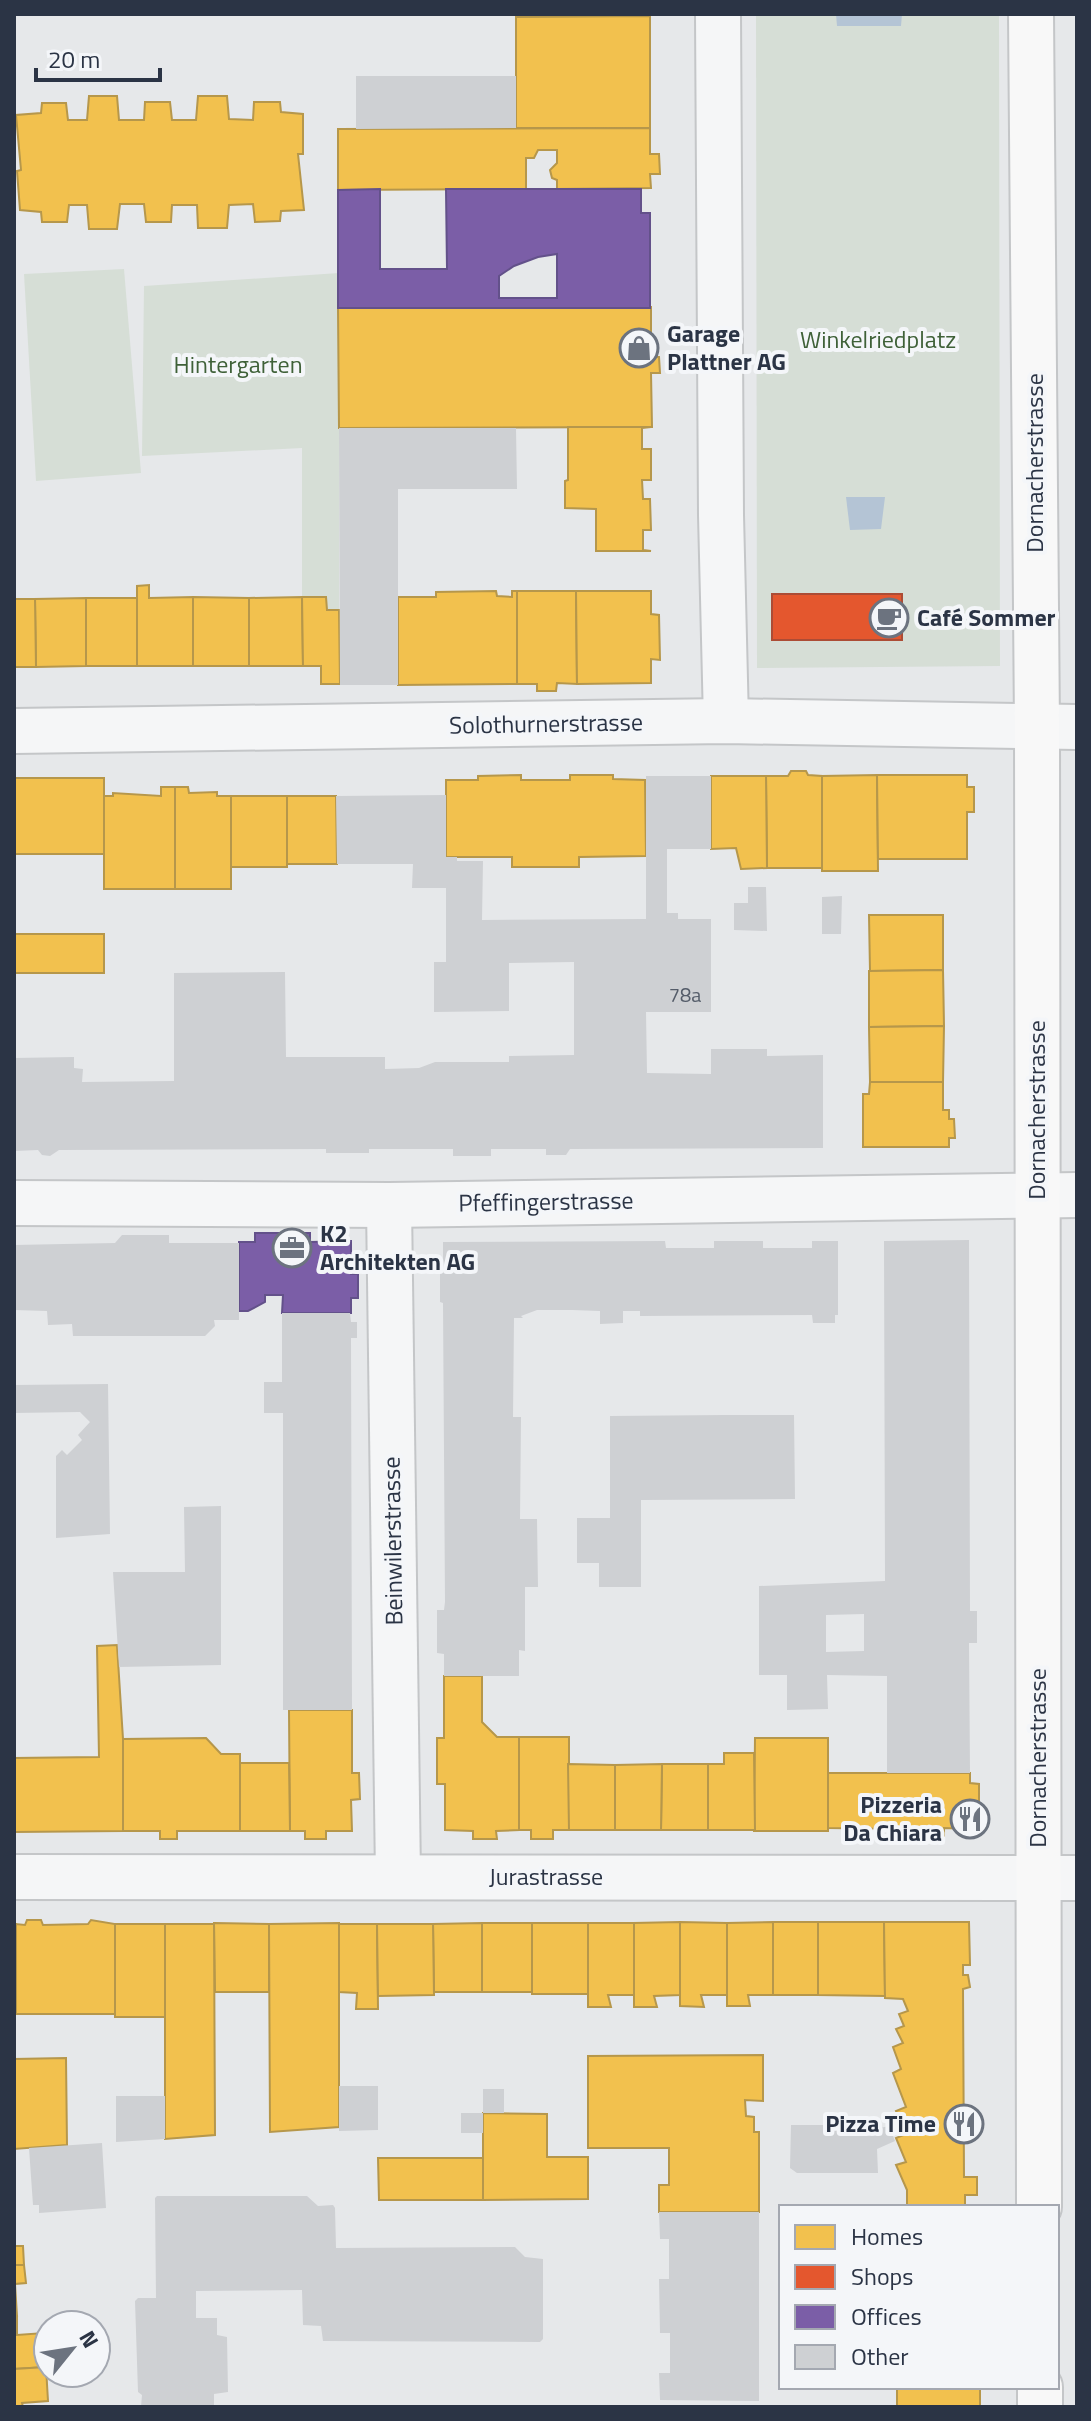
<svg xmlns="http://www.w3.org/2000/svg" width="1091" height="2421" viewBox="0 0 1091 2421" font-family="'Titillium Web',sans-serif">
<rect width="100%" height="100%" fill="#e6e8ea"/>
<g fill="#d6ded6">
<path d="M756 14H999L1000 666 757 668Z"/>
<path d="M124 269 141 473 36 481 24 274Z"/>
<path d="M339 273V610H327L302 597V448L142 456 144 286Z"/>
</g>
<g fill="#b4c4d5">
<path d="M836 14H902L901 26H837Z"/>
<path d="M846 497H885L881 529 850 530Z"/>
</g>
<g fill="#f2c14e" stroke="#b6974b" stroke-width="2">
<path d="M650 16V128H516V17Z"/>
<path d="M89 96H117L119 120H144L145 102H170L172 120H196L198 96H227L229 119 253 120 254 102H280L281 112 303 114V154H298L304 210 281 211 280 221 255 222 253 204 229 205 227 228H198L197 205H172L171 222H146L144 204H120L117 229H89L87 205H69L67 222H42L41 212 20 210 17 171 21 170 16 115 41 113 42 103H66L68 120H87Z"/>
<path d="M650 128V154H659L660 174H650L651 188 557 189V180L552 178 550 170 557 163V150H538L534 158H526V189L338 190V129Z"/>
<path d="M651 307V357H659L660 373H651L652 427 339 428 338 308Z"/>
<path d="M568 427H651L642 428V449H651V480H642L643 499H650L651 530H643V550L651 551H596V509L565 508V481L568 480Z"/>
<path d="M149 585V598L193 597V666H137V586Z"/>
<path d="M496 591 497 596 512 597V591H517V684L398 685V597H436V592Z"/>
<path d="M517 591H576L577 684 557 683 556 691H537V684H517Z"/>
<path d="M576 591H651V614L659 615 660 660 651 659V683L577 684Z"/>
<path d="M193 597 249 598V666H193Z"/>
<path d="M302 597 303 666H249V598Z"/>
<path d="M302 597H326L327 610H339L340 684H321V666H303Z"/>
<path d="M86 598V666L36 667 35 599Z"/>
<rect x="86" y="598" width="51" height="68"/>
<path d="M14 599H35L36 667H14Z"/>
<path d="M791 771H806L808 775 822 776V868H767L766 776H788Z"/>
<path d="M521 775V780H570V775H613V779L645 780 646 856 579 857V867H512V857H446V780H478V776Z"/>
<path d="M877 775 878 871H822V776Z"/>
<path d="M877 775H967V787H974V812H967V859H878Z"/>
<path d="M711 776H766L767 868 741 869 736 848 711 849Z"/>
<rect x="14" y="778" width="90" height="76"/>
<path d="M161 787H175V889H104V796H113V793L161 796Z"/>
<path d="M175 787H188L189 793 217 792V796H231V889H175Z"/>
<rect x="231" y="796" width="56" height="71"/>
<path d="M287 796H336L337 864H287Z"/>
<path d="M869 915H943V970L870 971Z"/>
<rect x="14" y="934" width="90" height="39"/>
<path d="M943 970 944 1026 869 1027V971Z"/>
<path d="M944 1026 943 1082H870L869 1027Z"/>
<path d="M870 1082H943V1110H949V1119H954L955 1138H949V1147H863V1094H869Z"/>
<path d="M117 1645 123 1739V1831L14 1832V1758L99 1757 97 1646Z"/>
<path d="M444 1676H482V1722L497 1737H519V1830L496 1831 497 1839H473V1831L445 1830V1784H437V1738H444Z"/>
<path d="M289 1710H352V1773H359L360 1799 351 1800 352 1831H326V1839H305V1831H290Z"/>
<path d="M519 1737H569V1830H553V1839H531V1830H519Z"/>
<path d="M206 1738 221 1754H240V1831H177V1839H160V1831H123V1739Z"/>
<path d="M755 1738H828V1831H754Z"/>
<path d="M724 1753H754L755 1830H708V1764H724Z"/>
<path d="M240 1763H289L290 1831H240Z"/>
<path d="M568 1764 615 1765V1830H569Z"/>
<path d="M662 1764H708V1830H661Z"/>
<path d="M662 1764 661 1830H615V1765Z"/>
<path d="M828 1773H970V1783L979 1784V1807H970V1829L944 1828V1837H897L898 1829 828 1828Z"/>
<path d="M27 1920H41L43 1925 88 1924 91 1920 115 1924 116 2014H16V1924L25 1925Z"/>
<path d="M680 1922 727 1923V1995H701L704 2007 680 2006Z"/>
<path d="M680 1922V1995L654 1996 657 2007H634V1923Z"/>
<path d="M773 1922V1995H748L750 2006H727V1923Z"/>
<rect x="773" y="1922" width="45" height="73"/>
<path d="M818 1922H884L885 1996 818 1995Z"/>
<path d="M884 1922H969L970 1965H963V1975H968L970 1987 963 1989 964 2177H977V2195H965V2207H907V2190L896 2165 906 2162 896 2138 906 2134 896 2111 906 2107 893 2073 901 2069 893 2047 903 2043 896 2029 904 2026 899 2014 908 2011 903 1999 885 1998Z"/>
<path d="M214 1923 269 1924V1992H215Z"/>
<path d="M339 1923V2127L270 2132 269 1924Z"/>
<rect x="482" y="1923" width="50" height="69"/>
<path d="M482 1923V1992H434L433 1924Z"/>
<rect x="532" y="1923" width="56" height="71"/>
<path d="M588 1923H634V1995H608L611 2007H588Z"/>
<rect x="14" y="1924" width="2" height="83"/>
<rect x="115" y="1924" width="50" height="93"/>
<path d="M165 1924H214L215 2135 165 2139Z"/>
<path d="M339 1924H377L378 2009H356L357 1993 339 1992Z"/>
<path d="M377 1924H433L434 1995 378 1996Z"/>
<path d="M763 2055V2101L745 2100 746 2116 754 2117V2132H759V2212H659V2185H669V2148H588V2056Z"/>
<path d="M66 2058 67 2145 14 2149V2059Z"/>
<path d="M483 2113 547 2114V2157H588V2199L483 2200Z"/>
<path d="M378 2158H483V2200H379Z"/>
<path d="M14 2246H23L24 2265H14Z"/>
<path d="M14 2265H24L26 2283 15 2284 17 2316H14Z"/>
<path d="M14 2316H17V2335L44 2333 46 2367 14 2369Z"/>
<path d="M46 2367 48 2401 22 2403 23 2407H14V2369Z"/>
<rect x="897" y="2387" width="83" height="20"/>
</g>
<rect fill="#e4572e" stroke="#ac4c35" stroke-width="2" x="772" y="594" width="130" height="46"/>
<g fill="#7b5ea7" stroke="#63518a" stroke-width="2" fill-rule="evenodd">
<path d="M380 189V269H447L446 189H641V213H650V308H338V190ZM557 254V298H499V276L514 266 538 257Z"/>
<path d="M255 1233H310V1242L351 1241V1274H358V1298H351V1313H282L283 1295H265V1302L248 1311H239V1242H255Z"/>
</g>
<g fill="#ced0d3" fill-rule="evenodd">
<path d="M356 76H516V128L356 129Z"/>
<path d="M339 428H516L517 489H398V685H340Z"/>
<path d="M646 776H711V849H667V913H678V919H711V1012H646L647 1073 711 1074V1049H767V1056L823 1055V1148L570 1149 566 1155H546V1149H491V1156H453V1149H369V1153H326V1149L59 1150 50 1156 42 1155 38 1150 14 1151V1058L74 1057V1068L83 1069 82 1082 174 1081V973L285 972 286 1057H385V1069L419 1068 435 1062H509V1056L574 1055V962L509 963V1011L434 1012V962H446V888H412L413 864H337L336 796 446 795V857H457V861H483L482 920 646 919Z"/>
<path d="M748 887H766L767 931 734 930V903H748Z"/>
<path d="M842 896 841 934H822V897Z"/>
<path d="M122 1235H169V1243H239V1320H214L215 1326 205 1336H73L72 1324 48 1325 47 1311 14 1310V1245L115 1243Z"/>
<path d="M969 1240 970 1611H977V1643H969L970 1773H887V1676L827 1675 828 1709 787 1710V1675H759V1586L885 1581 884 1241ZM864 1614V1651L826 1652V1615Z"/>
<path d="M665 1241 666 1248H714V1241H763V1248H812V1241H838V1315H835V1323H813L812 1315 640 1316V1311H623V1323L600 1324V1311L572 1310H537L521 1316 523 1318H514L513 1417H521L520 1519H537L538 1587H525V1651L519 1650V1676H444V1654L437 1653V1610H444L445 1602 443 1303 440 1302V1273L443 1272V1242Z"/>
<path d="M282 1313H350L351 1322H357V1338H351L352 1710H283V1413H264V1382H282Z"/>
<path d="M108 1384 110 1534 56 1538V1456L62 1450 67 1455 82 1440 78 1435 90 1422 80 1412 14 1413V1385Z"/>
<path d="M725 1415H794L795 1499 641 1500V1587H599V1563H577V1518H610V1416Z"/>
<path d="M221 1506V1665L119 1667 113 1572H185L184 1507Z"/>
<path d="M339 2086H378V2130L339 2131Z"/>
<rect x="483" y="2089" width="21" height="24"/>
<path d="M116 2096H165V2139L116 2142Z"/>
<rect x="461" y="2113" width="22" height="20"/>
<path d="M826 2117 876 2118 880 2128 889 2126 895 2141 877 2149 878 2173H797L790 2168 791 2125H825Z"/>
<path d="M102 2143 106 2208 39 2213V2205H33L29 2148Z"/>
<path d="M157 2196H307L318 2206 333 2205 335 2208 336 2248 515 2247 525 2257 543 2259V2339L540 2342 323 2341 321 2326 303 2325 302 2290 196 2291V2318H217V2335L227 2337 228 2392 214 2394V2407H141L142 2395 138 2392 135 2301 138 2298H156L155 2198Z"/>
<path d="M659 2212H759V2401L660 2400 659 2373H670V2333H660L659 2279H669V2239H660Z"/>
</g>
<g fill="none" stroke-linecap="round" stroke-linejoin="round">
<g stroke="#c4c6c8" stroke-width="48">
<g id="street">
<path d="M718 14 721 515 726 721"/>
<path d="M14 731 726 721 1077 727"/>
<path d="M14 1203 389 1205 1077 1195"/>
<path d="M389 1205 398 1877"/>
<path d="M14 1877 1077 1878"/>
</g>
</g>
<g stroke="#c4c6c8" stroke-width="48">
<g id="secondary">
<path d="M1031 14 1037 727 1039 2207"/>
<path d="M1040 2387V2407"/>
</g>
</g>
<use href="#street" stroke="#f5f6f7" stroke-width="44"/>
<use href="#secondary" stroke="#f8f8f8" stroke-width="44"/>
</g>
<defs>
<g id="shop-ring" transform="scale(2)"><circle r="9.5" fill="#f4f6f9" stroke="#6c737f" stroke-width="1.5"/><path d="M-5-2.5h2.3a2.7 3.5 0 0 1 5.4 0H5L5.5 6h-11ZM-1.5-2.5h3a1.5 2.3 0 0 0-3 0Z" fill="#6c737f"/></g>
<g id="cafe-ring" transform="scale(2)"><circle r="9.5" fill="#f4f6f9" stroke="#6c737f" stroke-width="1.5"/><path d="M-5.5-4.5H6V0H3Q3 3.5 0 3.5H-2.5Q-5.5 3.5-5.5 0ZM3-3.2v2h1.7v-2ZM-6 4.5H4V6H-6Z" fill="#6c737f"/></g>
<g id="office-ring" transform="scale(2)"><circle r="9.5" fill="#f4f6f9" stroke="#6c737f" stroke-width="1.5"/><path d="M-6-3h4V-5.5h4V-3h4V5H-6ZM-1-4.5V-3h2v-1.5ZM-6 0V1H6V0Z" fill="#6c737f"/></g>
<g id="restaurant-ring" transform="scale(2)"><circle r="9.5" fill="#f4f6f9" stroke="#6c737f" stroke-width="1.5"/><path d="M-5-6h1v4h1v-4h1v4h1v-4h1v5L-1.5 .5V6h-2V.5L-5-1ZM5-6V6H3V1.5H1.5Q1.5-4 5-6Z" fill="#6c737f"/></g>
</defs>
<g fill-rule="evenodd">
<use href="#shop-ring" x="639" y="348"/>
<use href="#cafe-ring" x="889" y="618"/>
<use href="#office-ring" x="292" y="1248"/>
<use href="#restaurant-ring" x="970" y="1819"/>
<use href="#restaurant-ring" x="964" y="2124"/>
</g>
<g text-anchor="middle" stroke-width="8" stroke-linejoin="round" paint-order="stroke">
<g font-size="20" fill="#545c69">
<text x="685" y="1002">78a</text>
</g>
<g font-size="24" font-weight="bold" fill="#2b3445" stroke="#f4f6f9" text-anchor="start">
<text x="667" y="342">Garage<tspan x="667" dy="28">Plattner AG</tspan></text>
<text x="917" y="626">Café Sommer</text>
<text x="320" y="1242">K2<tspan x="320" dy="28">Architekten AG</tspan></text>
<text x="942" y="1813" text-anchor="end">Pizzeria<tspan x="942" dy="28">Da Chiara</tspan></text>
<text x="936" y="2132" text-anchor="end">Pizza Time</text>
</g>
<g font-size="24" fill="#3f6138" stroke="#f4f6f9">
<text x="878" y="348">Winkelriedplatz</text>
<text x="238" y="373">Hintergarten</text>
</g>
<g font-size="24" fill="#2b3445" stroke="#f4f6f9">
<text transform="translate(1035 463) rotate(-90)" y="8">Dornacherstrasse</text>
<text transform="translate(546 724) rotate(-1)" y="8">Solothurnerstrasse</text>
<text transform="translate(1037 1110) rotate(-90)" y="8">Dornacherstrasse</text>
<text transform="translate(546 1202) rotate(-1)" y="8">Pfeffingerstrasse</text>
<text transform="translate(393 1541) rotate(-91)" y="8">Beinwilerstrasse</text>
<text transform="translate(1038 1758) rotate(-90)" y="8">Dornacherstrasse</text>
<text x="546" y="1885">Jurastrasse</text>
</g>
</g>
<rect width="1091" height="2421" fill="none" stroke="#2b3445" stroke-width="32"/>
<rect x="779" y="2205" width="280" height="184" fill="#f4f6f9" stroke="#a4a8b1" stroke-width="2"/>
<rect x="795" y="2225" width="40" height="24" fill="#f2c14e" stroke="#a4a8b1" stroke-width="2"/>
<text x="851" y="2245" font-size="24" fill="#2b3445">Homes</text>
<rect x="795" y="2265" width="40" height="24" fill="#e4572e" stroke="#a4a8b1" stroke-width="2"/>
<text x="851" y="2285" font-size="24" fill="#2b3445">Shops</text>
<rect x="795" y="2305" width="40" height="24" fill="#7b5ea7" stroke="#a4a8b1" stroke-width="2"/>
<text x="851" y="2325" font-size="24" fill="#2b3445">Offices</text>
<rect x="795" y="2345" width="40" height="24" fill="#ced0d3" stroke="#a4a8b1" stroke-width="2"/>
<text x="851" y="2365" font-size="24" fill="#2b3445">Other</text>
<g transform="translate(72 2349) rotate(60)"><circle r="38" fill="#f4f6f9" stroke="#a4a8b1" stroke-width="2"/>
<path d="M0-6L14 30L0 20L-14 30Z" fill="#6c737f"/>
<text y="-12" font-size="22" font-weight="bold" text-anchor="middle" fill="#2b3445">N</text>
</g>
<path d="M36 68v12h124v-12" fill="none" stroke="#2b3445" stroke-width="4"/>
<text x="48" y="68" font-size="24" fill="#2b3445" stroke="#f4f6f9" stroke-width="6" paint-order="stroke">20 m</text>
</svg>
